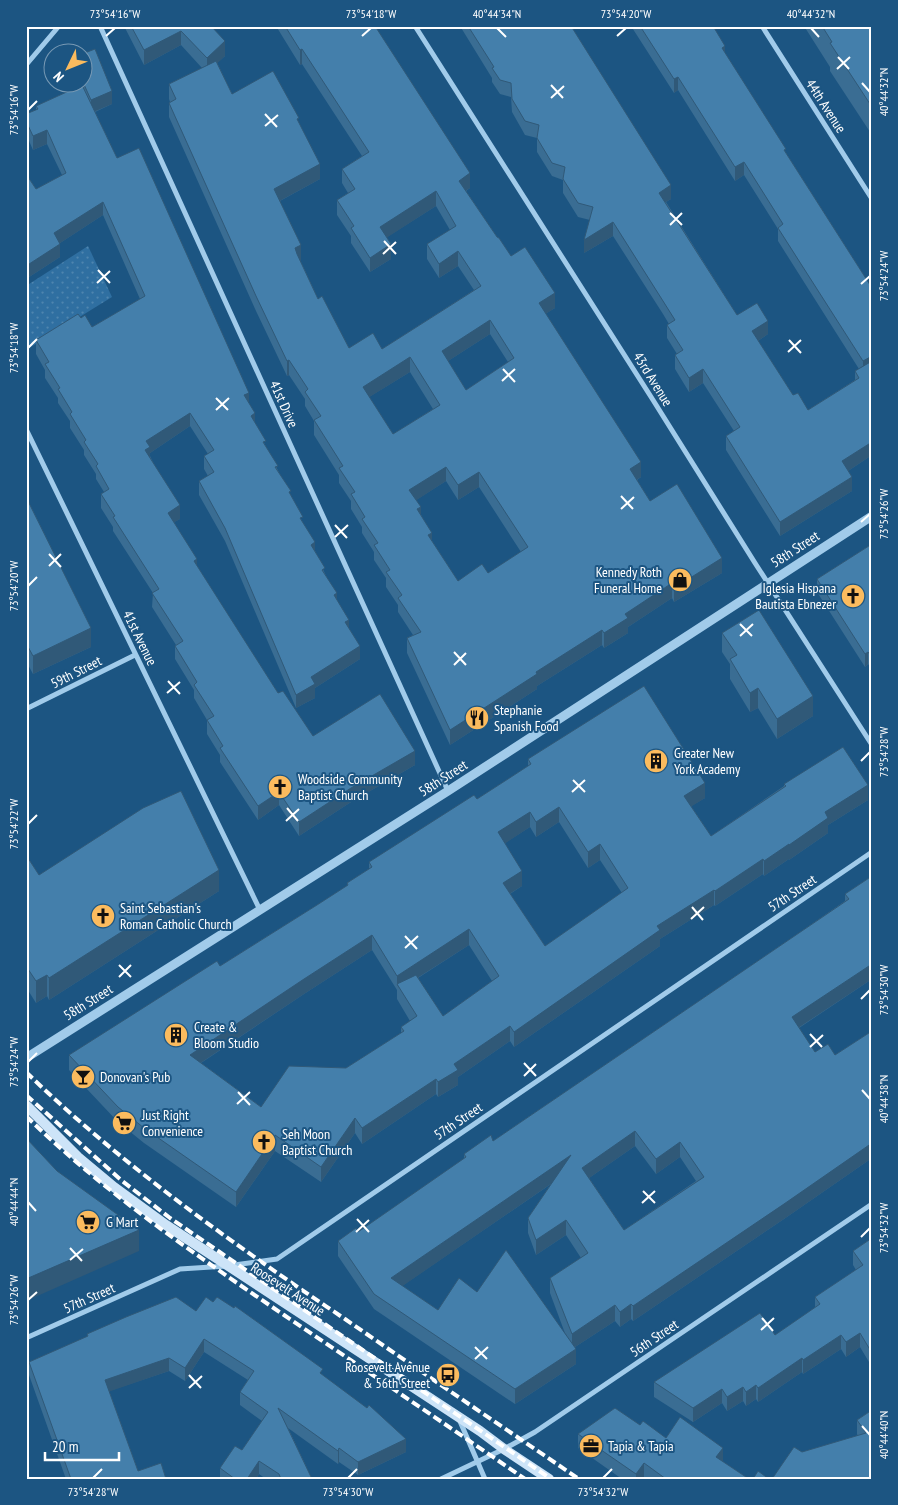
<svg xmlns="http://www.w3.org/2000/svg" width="898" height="1505" viewBox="0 0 898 1505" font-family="'PT Sans Narrow',sans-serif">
<defs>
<pattern id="grass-dots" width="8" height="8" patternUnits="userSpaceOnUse" patternTransform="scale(1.25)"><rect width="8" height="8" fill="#2f6fa1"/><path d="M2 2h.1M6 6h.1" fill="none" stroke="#4e85af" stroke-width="1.8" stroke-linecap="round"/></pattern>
</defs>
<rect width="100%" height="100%" fill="#1c5582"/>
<path fill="url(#grass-dots)" d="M88 246 112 297 26 350V286Z"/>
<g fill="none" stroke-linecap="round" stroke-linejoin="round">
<g stroke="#a1cbea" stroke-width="5">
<path d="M100 26 448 791"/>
<path d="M415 26 653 400 755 563 872 745"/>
<path d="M762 26 872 199"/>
<path d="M26 65 59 26"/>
<path d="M26 429 260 910"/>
<path d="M26 709 135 655"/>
<path d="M26 1338 180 1269 227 1266 277 1259 872 852"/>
<path d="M459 1419 485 1479"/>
<path d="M441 1479 504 1449 535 1432 872 1204"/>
</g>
<path stroke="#a1cbea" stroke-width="9" d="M26 1058 448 791 872 516"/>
<path stroke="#cde4f8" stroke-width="10" d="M26 1105 78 1157 114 1187 166 1225 480 1431 504 1449 549 1479"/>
<g stroke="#fff" stroke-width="4" stroke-dasharray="9 4" stroke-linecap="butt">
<path d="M26 1072C123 1166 233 1244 345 1319 423 1373 501 1426 579 1479"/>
<path d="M26 1095 121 1180 170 1218 551 1479"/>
<path d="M26 1116C104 1192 194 1254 284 1315 364 1369 445 1424 525 1479"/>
</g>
</g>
<g fill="#3a6d93" fill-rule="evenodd">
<path d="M124 26H211L225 56 217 63 232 94 299 123 320 179 280 201 301 260H300L318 299 349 348 382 349 474 290 458 266 439 278 427 259V244L450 230 436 206 387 237 391 259 370 272 351 243V236L337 215V200L348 193 342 183V169L362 156 302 64 300 65 276 26H375L470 188 466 191 497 237 511 256 555 308 545 314 641 477 637 480 650 501 722 573 674 602 672 598 628 627V633L604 648 602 645 537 686V689L450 745 407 653V638L413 635 398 612V605L386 587V578L374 560V552L362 533V527L351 509V501L339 483V475L314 435V421L305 406V399L289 375 287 376 256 311 169 117V103L170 102 169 99V84L202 68 181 45 144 65ZM490 334 508 362 466 390 448 361ZM410 372 433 409 393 434 369 397ZM446 481 458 500 479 487 521 552 488 573 458 581 432 541 421 515 416 500Z"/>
<path d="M460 26H578L573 29 671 199 666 202 737 315 768 334 758 341 793 395 808 410 855 380V371L859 369 778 241V229L744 175 735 181 678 90 674 93 631 26H713L725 54 786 153 872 288V455L848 471 852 491 780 536 726 450V436L734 431 703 383 689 392 675 369V355L677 354 667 338V325L669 324 663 314 613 236 584 253 590 220 578 217 563 193V180L552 176 537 152V138L525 135 512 112 511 97 500 94 492 82V78Z"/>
<path d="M804 26H872V135L830 71V67Z"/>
<path d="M82 54 112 104 95 112 117 158 249 404 255 423 266 447 291 496 337 601 349 629 360 659 315 688V698L296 708 225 541 199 495V481L208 476 204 469V456L208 454 190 426 150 453V456L180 519 174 522 197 567 278 693 313 736 415 765 351 802 299 836 279 805 258 820 220 762V755L207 734V720L194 698V690L175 659V646L176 645 152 607 153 593 113 531V527L101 508V494L104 492 96 479V474L84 455V450L70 428V421L58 403V398L45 378V370L36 354V340L81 318 92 327 140 299 103 215 60 243V257L26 279V174L36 189 62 175 47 144 33 150 26 134V114L36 110V106L80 86 78 82H82Z"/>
<path d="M26 497 91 647 33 674 26 661Z"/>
<path d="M872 544V670L868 664 865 667 817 592V579Z"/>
<path d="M722 633 813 716 777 739 758 708 750 712 730 679V664L722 652Z"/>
<path d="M528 759 705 798 691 806 711 836 784 786V784L868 800 828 825V833L789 860V859L764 876 763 874 715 906 714 905 660 939V946L514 1047 510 1041 458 1077V1085L438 1097 436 1094 362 1144 355 1133 321 1182 275 1151 236 1207 144 1143 118 1122 69 1070V1055L220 966 317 905 347 886V883L369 869V862L477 799 528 766ZM559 822 588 868 600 860 622 893 545 946 510 894 522 886 505 843 530 827 536 837ZM469 945 492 981 443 1016 418 978ZM372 950 397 990V999L410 1021 401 1027V1033L346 1068 261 1107 201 1063 304 994Z"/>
<path d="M26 855 39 875 219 891 49 1000 47 996 36 1003 26 987Z"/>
<path d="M872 876V979L799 1028 815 1052 835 1055 872 1031V1158L784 1219 633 1321 631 1319 620 1327 615 1321 575 1347 576 1364 515 1404 374 1309 338 1256V1241L358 1232 464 1159V1154L493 1141 793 937 845 901V894ZM635 1146 656 1174 680 1157 696 1181 624 1230 589 1178ZM551 1184 528 1218V1233L536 1255 566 1235 581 1258 550 1278V1293L566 1336 477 1292 438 1310 402 1286Z"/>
<path d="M872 1238V1367L860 1347 846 1357 841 1349 803 1374 802 1372 758 1402 756 1399 746 1406 743 1401 727 1411 722 1403 693 1422 654 1397V1382L775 1335 815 1308V1297L856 1270 853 1265V1251Z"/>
<path d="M196 1311 323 1375 406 1452 358 1475 339 1462 338 1464 288 1428 312 1479H266L259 1474 256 1479H220V1468L242 1450 262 1421 240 1405V1392L248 1380 204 1352 185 1381 169 1371 109 1391 138 1471 166 1479H66L29 1375V1362L87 1337V1334Z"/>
<path d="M872 1410V1479L802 1452 858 1436 857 1434V1420Z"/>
<path d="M640 1425 666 1438 723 1462 749 1479H646L644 1477 642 1479H622L578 1448V1434Z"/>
</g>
<g fill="#305978">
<path d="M567 26H578L567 33Z"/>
<path d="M181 31V45L144 65V50Z"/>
<path d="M225 41V56L207 73V58Z"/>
<path d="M725 46V60L722 48Z"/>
<path d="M302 49V64L300 65V50Z"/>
<path d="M678 77V90L674 93V79Z"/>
<path d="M112 91V104L91 113V100Z"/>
<path d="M47 130V144L33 150V136Z"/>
<path d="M744 162V175L735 181V167Z"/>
<path d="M320 164V179L274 204V189Z"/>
<path d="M470 173V188L459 195V181Z"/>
<path d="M671 185V199L659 206V193Z"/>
<path d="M436 191V206L380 242V227Z"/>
<path d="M103 202V215L54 247V233Z"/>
<path d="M613 222V236L584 253V240Z"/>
<path d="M60 244V257L26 279V266Z"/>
<path d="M391 244V259L370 272V258Z"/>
<path d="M301 245V260L295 262V248Z"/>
<path d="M458 251V266L439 278V264Z"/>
<path d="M555 293V308L539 318V303Z"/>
<path d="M490 320V334L442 365V351Z"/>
<path d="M768 321V334L752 345V331Z"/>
<path d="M872 356V370L863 375V361Z"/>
<path d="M410 357V372L363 401V387Z"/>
<path d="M289 360V375L287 376V361Z"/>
<path d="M703 369V383L689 392V378Z"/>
<path d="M249 393V406L244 395Z"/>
<path d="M190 413V426L150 453V461L145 463 146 441Z"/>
<path d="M255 413V427L251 416Z"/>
<path d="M872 442V455L842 475V461Z"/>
<path d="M641 462V477L630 484V469Z"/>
<path d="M446 467V481L409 505V490Z"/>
<path d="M479 472V487L458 500V485Z"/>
<path d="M852 477V491L780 536V522Z"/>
<path d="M180 505V519L168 526V513Z"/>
<path d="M421 507V521L417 509Z"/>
<path d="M432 533V547L428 535Z"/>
<path d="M315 542V556L311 545Z"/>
<path d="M722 558V573L674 602V588Z"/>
<path d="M197 559V572L194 561Z"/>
<path d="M672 583V598L628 627V633L604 648V633L625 614Z"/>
<path d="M337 593V606L334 595Z"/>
<path d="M349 620V633L345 622Z"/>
<path d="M91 628V647L33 674V656Z"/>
<path d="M602 630V645L537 686V689L450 745V730L536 672Z"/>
<path d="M360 646V659L315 688V698L296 708V695L311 677Z"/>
<path d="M868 652V664L865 667V654Z"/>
<path d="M758 688V708L750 712V693Z"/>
<path d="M813 696V716L777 739V719Z"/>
<path d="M415 751V765L351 802 299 836V822L351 788Z"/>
<path d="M705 783V798L684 811V796Z"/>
<path d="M868 785V800L828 825V833L789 860V845L825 812Z"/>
<path d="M279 792V805L258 820V806Z"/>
<path d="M559 807V822L536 837V822Z"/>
<path d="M530 812V827L498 848V832Z"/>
<path d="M600 844V860L588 868V852Z"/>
<path d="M789 844V859L764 876V861Z"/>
<path d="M763 859V874L715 906V891Z"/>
<path d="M219 870V891L49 1000V978Z"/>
<path d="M522 871V886L503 898V883Z"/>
<path d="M714 890V905L660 939V946L514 1047V1032L657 926Z"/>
<path d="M469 929V945L400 989 397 985V976Z"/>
<path d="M372 935V950L304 994 190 1070V1055L304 979Z"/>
<path d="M872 964V979L792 1032V1017Z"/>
<path d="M47 975V996L36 1003V981Z"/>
<path d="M510 1026V1041L458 1077V1085L438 1097V1082L454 1064Z"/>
<path d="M436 1079V1094L362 1144V1128Z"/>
<path d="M355 1118V1133L321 1182V1167Z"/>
<path d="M635 1131V1146L582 1183V1168Z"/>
<path d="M275 1135V1151L236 1207V1192Z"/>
<path d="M680 1142V1157L656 1174V1159Z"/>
<path d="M872 1143V1158L784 1219 633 1321V1306Z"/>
<path d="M571 1155V1170L391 1294V1278Z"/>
<path d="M566 1220V1235L536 1255V1240Z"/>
<path d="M139 1230V1251L26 1301V1279Z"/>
<path d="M631 1304V1319L620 1327V1312Z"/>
<path d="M615 1305V1321L572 1349V1334Z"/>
<path d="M860 1333V1347L846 1357V1342Z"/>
<path d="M841 1335V1349L803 1374V1360Z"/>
<path d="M204 1339V1352L185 1381V1368Z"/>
<path d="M576 1349V1364L515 1404V1389Z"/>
<path d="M169 1358V1371L105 1393V1380Z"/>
<path d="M802 1358V1372L758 1402V1388Z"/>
<path d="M756 1385V1399L746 1406V1392Z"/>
<path d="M743 1387V1401L727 1411V1397Z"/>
<path d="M722 1389V1403L693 1422V1408Z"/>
<path d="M406 1439V1452L358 1475V1462Z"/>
<path d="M339 1448V1462L338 1464V1451Z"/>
<path d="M723 1448V1462L716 1457Z"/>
<path d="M259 1461V1474L256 1479H247Z"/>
<path d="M644 1463V1477L642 1479H636V1474Z"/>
</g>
<g fill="#447fab" stroke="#305978" fill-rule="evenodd">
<path d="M131 26H211L225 41 207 58 181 31 144 50Z"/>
<path d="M285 26H375L470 173 459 181 497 237 499 238 511 256 525 247 555 293 539 303 641 462 630 469 650 501 677 484 722 558 674 588 672 583 625 614 628 618 604 633 602 630 536 672 537 674 450 730 407 638 421 632 398 598 402 595 386 572 390 570 374 545 378 543 362 519 365 517 351 494 355 492 339 468 343 466 314 420 321 416 305 392 308 389 289 360 287 361 256 296 169 103 176 99 169 84 216 61 232 94 273 71 299 118 297 119 320 164 274 189 301 245 295 248 297 254 318 299 322 296 349 348 373 333 382 349 481 286 458 251 439 264 427 244 456 226 436 191 380 227 391 244 370 258 351 228 354 226 337 200 355 189 342 169 369 152 302 49 300 50ZM490 320 514 358 466 390 442 351ZM410 357 440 405 393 434 363 387ZM446 467 458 485 479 472 528 547 488 573 482 564 458 581 428 535 432 533 417 509 421 507 409 490Z"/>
<path d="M468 26H571L671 185 659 193 737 315 757 303 768 321 752 331 793 395 798 393 808 410 859 378 855 371 872 361V442L842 461 852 477 780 522 726 436 740 427 703 369 689 378 675 355 683 350 667 325 675 320 663 301 613 222 584 240 593 207 578 203 563 179 565 167 552 163 537 138 539 125 525 121 512 99 511 83 500 80 492 68 494 67Z"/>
<path d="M640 26H713L725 46 722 48 786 149 784 150 872 288V356L863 361 778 228 783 224 744 162 735 167 678 77 674 79Z"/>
<path d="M822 26H872V107L830 43 832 42Z"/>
<path d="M95 49 112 91 91 100 82 80V54Z"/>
<path d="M82 85 117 158 139 148 249 393 244 395 255 413 251 416 266 441 263 442 278 466 275 467 291 491 289 492 303 517 300 518 315 542 311 545 325 568 322 570 337 593 334 595 349 620 345 622 360 646 311 677 315 684 296 695 225 528 199 481 214 472 204 456 214 450 190 413 146 441 150 447 145 450 180 505 168 513 197 559 194 561 278 693 283 691 313 736 380 694 415 751 351 788 299 822 279 792 258 806 220 748 223 746 207 720 214 716 194 685 197 682 175 646 183 641 152 593 159 589 113 517 115 516 101 494 109 489 96 466 98 464 84 442 86 440 70 414 72 412 58 389 60 388 45 364 49 362 36 340 78 314 81 318 85 315 92 327 145 296 103 202 54 233 60 244 26 266V174L36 189 66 173 47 130 33 136 26 121V114L38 109 36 106Z"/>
<path d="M26 497 91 628 33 656 26 643Z"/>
<path d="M872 544V657L868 652 865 654 817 579Z"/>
<path d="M759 610 813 696 777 719 758 688 750 693 730 659 737 655 722 633Z"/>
<path d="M644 686 705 783 684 796 711 836 786 786 784 784 843 747 868 785 825 812 828 818 789 845V844L764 861 763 859 715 891 714 890 657 926 660 930 514 1032 510 1026 454 1064 458 1070 438 1082 436 1079 362 1128 355 1118 321 1167 275 1135 236 1192 144 1128 118 1107 69 1055 217 961 220 966 317 905 348 885 347 883 372 867 369 862 474 795 477 799 508 779 531 764 528 759ZM559 807 588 852 600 844 628 888 545 946 503 883 522 871 498 832 530 812 536 822ZM469 929 499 976 443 1016 416 975 397 984 417 1016 401 1027 404 1031 346 1068 289 1066 261 1107 190 1055 304 979 372 935 397 976Z"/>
<path d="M181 791 219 870 49 978 47 975 36 981 26 966V855L39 875 143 808Z"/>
<path d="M872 876V964L792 1017 815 1052 828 1044 835 1055 872 1031V1143L784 1204 633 1306 631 1304 620 1312 615 1305 572 1334 550 1278 588 1253 566 1220 536 1240 528 1218 571 1155 391 1278 438 1310 459 1278 477 1292 506 1250 576 1349 515 1389 374 1294 338 1241 356 1228 358 1232 466 1157 464 1154 491 1135 493 1141 793 937 849 899 845 894ZM635 1131 656 1159 680 1142 704 1177 624 1230 582 1168Z"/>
<path d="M26 1138 57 1171 139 1230 26 1279Z"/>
<path d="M872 1238V1353L860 1333 846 1342 841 1335 803 1360 802 1358 758 1388 756 1385 746 1392 743 1387 727 1397 722 1389 693 1408 654 1382 760 1313 775 1335 820 1304 815 1297 863 1265 853 1251Z"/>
<path d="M176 1297 196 1311 206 1297 213 1302 217 1297 234 1308 235 1306 323 1369 320 1373 367 1408 369 1405 406 1439 358 1462 339 1448 338 1451 278 1408 312 1479H281L279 1474 259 1461 247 1479H235L220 1468 235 1446 242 1450 268 1412 240 1392 254 1371 204 1339 185 1368 169 1358 105 1380 138 1471 161 1463 166 1479H71L29 1362 88 1336 87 1334 126 1317Z"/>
<path d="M615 1408 640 1425 643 1421 666 1438 680 1417 723 1448 716 1457 749 1479H666L644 1463 636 1474 578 1434Z"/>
<path d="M872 1410V1479H772L794 1447 802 1452 866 1433 857 1420Z"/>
<path d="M758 1471 769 1479H753Z"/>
</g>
<path fill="none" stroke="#fff" stroke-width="2" d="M497 28 506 37M811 28 819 37M106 36 115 28M362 36 371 28M617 36 626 28M838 57 849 69M837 69 850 57M862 83 870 92M551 85 563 98M551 98 564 86M28 110 37 101M265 114 277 127M265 126 278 115M670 213 682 225M670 225 682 213M384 241 396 254M383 254 396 242M98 270 110 283M97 283 110 271M861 284 870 276M789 340 801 353M28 348 37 339M788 352 801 340M503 369 515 382M502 381 515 369M216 398 228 410M216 410 229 398M621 496 633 509M621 509 634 497M861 522 870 514M335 525 347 538M335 537 348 525M49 554 61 567M49 566 61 554M28 586 37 577M740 624 752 636M740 636 753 624M454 652 466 665M454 665 466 653M168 681 180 694M167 693 180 682M861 761 870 752M573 780 585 792M572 792 585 780M287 808 298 821M286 821 299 809M28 824 37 815M692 907 703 920M691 919 704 907M405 936 417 949M405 948 418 936M119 965 131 977M119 977 131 965M861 999 870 990M810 1034 822 1047M810 1047 823 1035M28 1062 37 1053M524 1063 536 1076M524 1076 536 1064M862 1090 870 1099M238 1092 250 1105M237 1104 250 1092M643 1191 655 1203M28 1202 36 1211M642 1203 655 1191M357 1219 369 1232M356 1232 369 1220M861 1237 870 1228M70 1248 82 1261M70 1260 83 1249M28 1300 37 1292M762 1318 773 1331M761 1330 774 1318M475 1347 487 1359M475 1359 488 1347M189 1375 201 1388M189 1388 202 1376M862 1426 870 1435M93 1478 102 1469M348 1478 357 1469M603 1478 612 1469"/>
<defs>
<g id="shop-disc" transform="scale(1.25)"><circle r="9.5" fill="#fbbb5e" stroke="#1c5582"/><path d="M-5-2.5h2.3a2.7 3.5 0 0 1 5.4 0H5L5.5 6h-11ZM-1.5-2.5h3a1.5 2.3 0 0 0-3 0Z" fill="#111"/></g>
<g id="church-disc" transform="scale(1.25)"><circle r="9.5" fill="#fbbb5e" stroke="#1c5582"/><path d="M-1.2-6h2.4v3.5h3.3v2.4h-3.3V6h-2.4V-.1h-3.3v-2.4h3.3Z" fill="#111"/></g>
<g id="restaurant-disc" transform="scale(1.25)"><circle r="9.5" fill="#fbbb5e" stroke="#1c5582"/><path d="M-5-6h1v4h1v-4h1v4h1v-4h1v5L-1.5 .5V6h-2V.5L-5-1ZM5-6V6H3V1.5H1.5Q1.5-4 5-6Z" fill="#111"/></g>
<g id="building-disc" transform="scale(1.25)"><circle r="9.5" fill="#fbbb5e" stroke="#1c5582"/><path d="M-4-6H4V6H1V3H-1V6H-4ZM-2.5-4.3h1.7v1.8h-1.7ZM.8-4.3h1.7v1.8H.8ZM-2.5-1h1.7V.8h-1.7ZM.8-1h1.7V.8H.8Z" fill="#111"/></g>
<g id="bar-disc" transform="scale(1.25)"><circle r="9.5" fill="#fbbb5e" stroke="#1c5582"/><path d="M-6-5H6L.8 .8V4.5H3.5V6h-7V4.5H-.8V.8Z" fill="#111"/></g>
<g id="supermarket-disc" transform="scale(1.25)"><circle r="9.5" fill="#fbbb5e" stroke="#1c5582"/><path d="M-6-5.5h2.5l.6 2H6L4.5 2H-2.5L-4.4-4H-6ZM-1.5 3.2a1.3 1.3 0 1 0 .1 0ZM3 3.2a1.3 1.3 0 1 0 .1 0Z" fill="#111"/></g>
<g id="bus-disc" transform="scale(1.25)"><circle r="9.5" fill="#fbbb5e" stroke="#1c5582"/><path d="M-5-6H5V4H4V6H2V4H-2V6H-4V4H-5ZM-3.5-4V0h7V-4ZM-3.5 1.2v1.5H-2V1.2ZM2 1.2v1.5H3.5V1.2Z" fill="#111"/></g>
<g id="office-disc" transform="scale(1.25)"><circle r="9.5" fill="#fbbb5e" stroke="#1c5582"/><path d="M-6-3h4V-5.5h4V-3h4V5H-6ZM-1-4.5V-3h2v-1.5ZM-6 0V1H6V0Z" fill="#111"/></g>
</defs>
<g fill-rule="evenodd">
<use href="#shop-disc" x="680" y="580"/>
<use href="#church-disc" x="853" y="596"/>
<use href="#restaurant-disc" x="477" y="718"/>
<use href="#building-disc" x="656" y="761"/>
<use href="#church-disc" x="280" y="787"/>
<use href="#church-disc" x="103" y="916"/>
<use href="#building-disc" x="176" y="1035"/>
<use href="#bar-disc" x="83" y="1077"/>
<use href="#supermarket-disc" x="124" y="1123"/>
<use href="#church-disc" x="264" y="1142"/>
<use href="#supermarket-disc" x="88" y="1222"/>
<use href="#bus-disc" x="448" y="1375"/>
<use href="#office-disc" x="591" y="1446"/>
</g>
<g text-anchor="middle" stroke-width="4" stroke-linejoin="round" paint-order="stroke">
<g font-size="14" fill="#fff" stroke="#1c5582">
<text transform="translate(826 106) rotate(57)" y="5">44th Avenue</text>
<text transform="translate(653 379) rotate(58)" y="5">43rd Avenue</text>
<text transform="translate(284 404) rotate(66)" y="5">41st Drive</text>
<text transform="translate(795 549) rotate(-33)" y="5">58th Street</text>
<text transform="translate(140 638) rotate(64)" y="5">41st Avenue</text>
<text transform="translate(76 672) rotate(-27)" y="5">59th Street</text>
<text transform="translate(443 778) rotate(-33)" y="5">58th Street</text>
<text transform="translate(792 893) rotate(-34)" y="5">57th Street</text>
<text transform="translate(88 1002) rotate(-32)" y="5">58th Street</text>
<text transform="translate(458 1121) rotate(-34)" y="5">57th Street</text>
<text transform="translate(288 1289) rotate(33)" y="5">Roosevelt Avenue</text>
<text transform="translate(89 1298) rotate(-24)" y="5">57th Street</text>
<text transform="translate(654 1338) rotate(-34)" y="5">56th Street</text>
</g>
<g font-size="14" fill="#fff" stroke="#1c5582" text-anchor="start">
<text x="662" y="577" text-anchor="end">Kennedy Roth<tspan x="662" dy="16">Funeral Home</tspan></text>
<text x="836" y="593" text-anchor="end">Iglesia Hispana<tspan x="836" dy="16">Bautista Ebnezer</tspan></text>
<text x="494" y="715">Stephanie<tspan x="494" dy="16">Spanish Food</tspan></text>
<text x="674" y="758">Greater New<tspan x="674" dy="16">York Academy</tspan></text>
<text x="298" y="784">Woodside Community<tspan x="298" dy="16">Baptist Church</tspan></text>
<text x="120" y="913">Saint Sebastian's<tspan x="120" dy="16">Roman Catholic Church</tspan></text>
<text x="194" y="1032">Create &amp;<tspan x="194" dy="16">Bloom Studio</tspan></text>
<text x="100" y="1082">Donovan's Pub</text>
<text x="142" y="1120">Just Right<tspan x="142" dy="16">Convenience</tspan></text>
<text x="282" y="1139">Seh Moon<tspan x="282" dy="16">Baptist Church</tspan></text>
<text x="106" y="1227">G Mart</text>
<text x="430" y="1372" text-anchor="end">Roosevelt Avenue<tspan x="430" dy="16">&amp; 56th Street</tspan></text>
<text x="608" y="1451">Tapia &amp; Tapia</text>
</g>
</g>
<rect width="898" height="1505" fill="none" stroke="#1c5582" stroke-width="55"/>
<g transform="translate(68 68) rotate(227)"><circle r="24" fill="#1c5582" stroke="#7799b4"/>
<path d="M0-4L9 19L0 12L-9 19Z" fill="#fbbb5e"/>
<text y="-8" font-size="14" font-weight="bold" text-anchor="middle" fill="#ffffff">N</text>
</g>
<path d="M45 1452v8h74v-8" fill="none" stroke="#ffffff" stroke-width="2.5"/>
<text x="52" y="1452" font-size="15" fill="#ffffff" stroke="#1c5582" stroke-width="4" paint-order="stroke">20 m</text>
<rect x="28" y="28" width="842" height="1450" fill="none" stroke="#fff" stroke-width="2"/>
<g font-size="12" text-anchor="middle" fill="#fff">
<text x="115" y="18">73°54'16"W</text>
<text x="371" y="18">73°54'18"W</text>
<text x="497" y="18">40°44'34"N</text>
<text x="626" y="18">73°54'20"W</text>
<text x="811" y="18">40°44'32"N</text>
<text transform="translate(884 92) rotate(-90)" y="4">40°44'32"N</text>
<text transform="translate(14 110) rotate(-90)" y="4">73°54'16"W</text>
<text transform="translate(884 276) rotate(-90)" y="4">73°54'24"W</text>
<text transform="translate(14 348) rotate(-90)" y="4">73°54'18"W</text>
<text transform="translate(884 514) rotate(-90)" y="4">73°54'26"W</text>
<text transform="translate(14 586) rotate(-90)" y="4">73°54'20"W</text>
<text transform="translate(884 752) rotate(-90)" y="4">73°54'28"W</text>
<text transform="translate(14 824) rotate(-90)" y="4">73°54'22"W</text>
<text transform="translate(884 990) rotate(-90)" y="4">73°54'30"W</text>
<text transform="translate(14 1062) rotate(-90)" y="4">73°54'24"W</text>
<text transform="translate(884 1099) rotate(-90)" y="4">40°44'38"N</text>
<text transform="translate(14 1202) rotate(-90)" y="4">40°44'44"N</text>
<text transform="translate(884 1228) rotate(-90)" y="4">73°54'32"W</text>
<text transform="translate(14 1300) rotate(-90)" y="4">73°54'26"W</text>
<text transform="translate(884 1435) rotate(-90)" y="4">40°44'40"N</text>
<text x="93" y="1496">73°54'28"W</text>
<text x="348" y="1496">73°54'30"W</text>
<text x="603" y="1496">73°54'32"W</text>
</g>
</svg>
